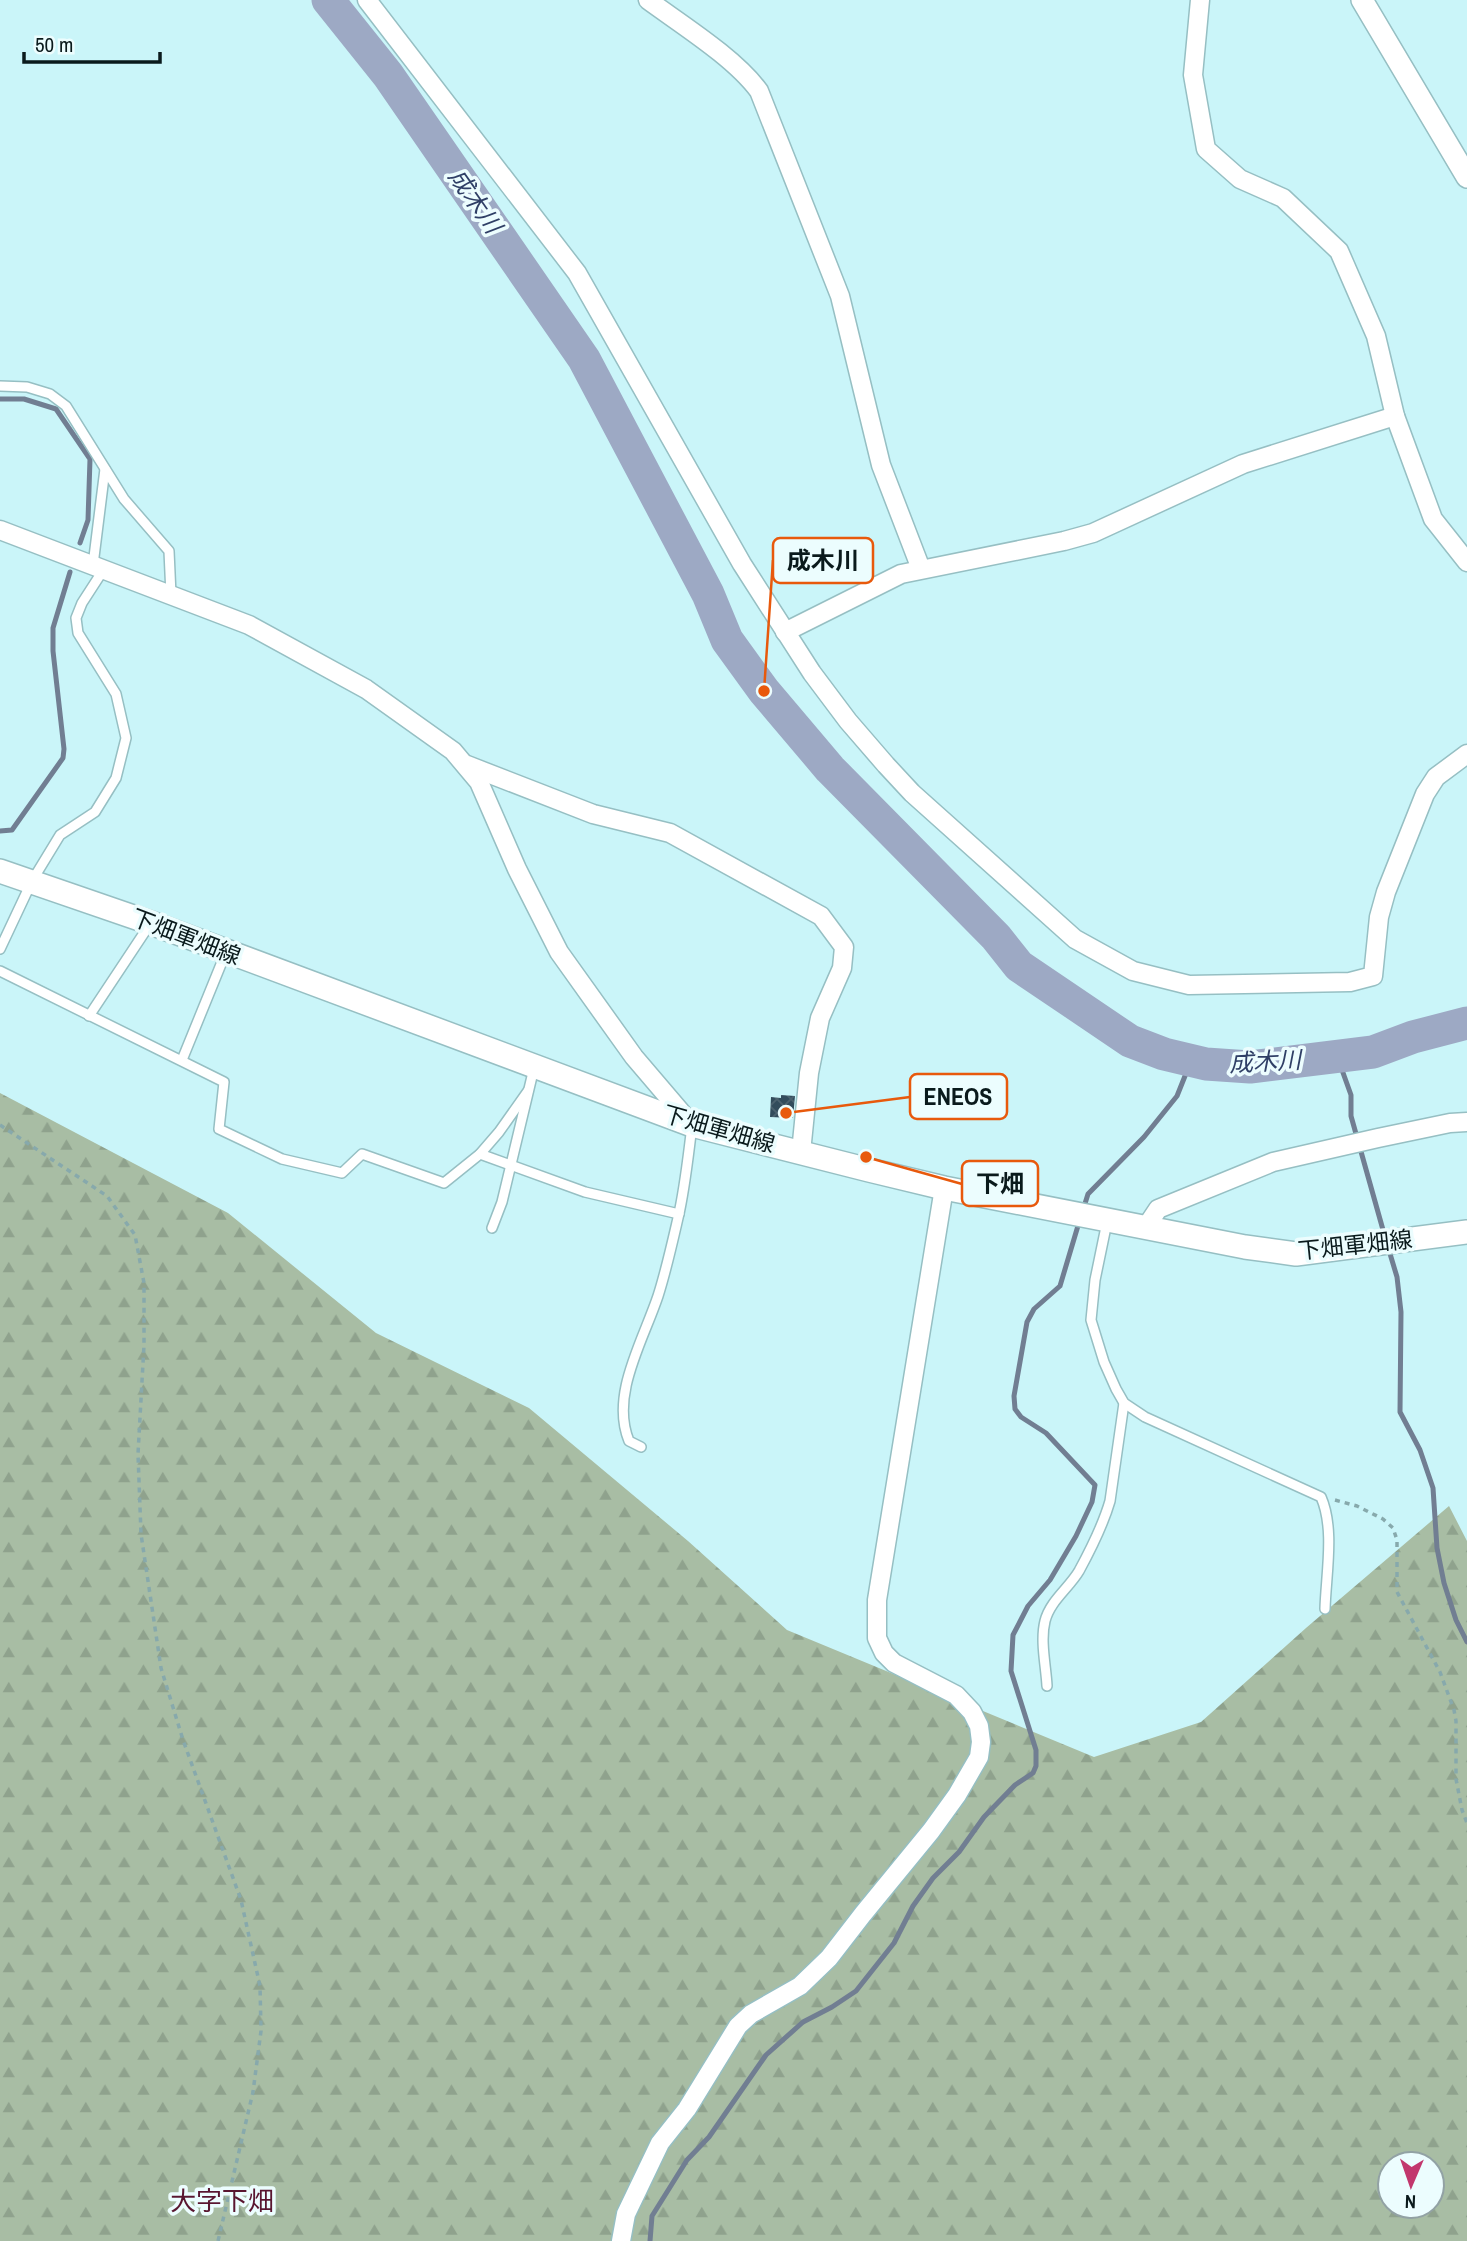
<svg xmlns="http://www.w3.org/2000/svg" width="1467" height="2241" viewBox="0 0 1467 2241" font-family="'Archivo Narrow','Noto Sans JP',sans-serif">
<defs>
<pattern id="forest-firs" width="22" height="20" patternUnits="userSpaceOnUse" patternTransform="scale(1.75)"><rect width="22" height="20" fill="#a8bda4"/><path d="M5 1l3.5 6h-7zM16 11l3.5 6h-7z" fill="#8fa28d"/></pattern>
<pattern id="building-cross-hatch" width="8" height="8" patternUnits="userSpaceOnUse" patternTransform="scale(1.75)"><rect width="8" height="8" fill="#324c5c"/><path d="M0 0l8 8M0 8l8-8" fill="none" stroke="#4c626f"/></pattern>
</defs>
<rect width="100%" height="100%" fill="#caf5f9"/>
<path fill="url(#forest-firs)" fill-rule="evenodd" d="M0 1093 228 1213 376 1333 529 1408 688 1541 787 1630 1094 1757 1201 1722 1306 1628 1449 1506 1467 1541V2241H0ZM1390 2164H1432V2206H1390Z"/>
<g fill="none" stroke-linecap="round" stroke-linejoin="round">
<g stroke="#717e92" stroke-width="5">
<path d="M0 399H24L56 409 90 459 88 520 80 543"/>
<path d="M0 831 12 830 63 758 64 749 53 651V628L70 572"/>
<path d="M1337 1056 1351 1095V1116L1385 1237"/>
<path d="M1083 1210 1088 1194 1144 1137 1177 1096 1191 1061"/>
<path d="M1388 1247 1397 1277 1401 1312 1400 1412 1420 1450 1433 1488 1437 1548 1444 1583 1456 1620 1467 1642"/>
<path d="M650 2241 652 2216 687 2160 709 2137 766 2055 803 2022 832 2007 856 1991 894 1943 913 1906 933 1878 959 1852 984 1817 1015 1785 1033 1773 1036 1766V1750L1011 1671 1013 1635 1028 1606 1050 1580 1076 1536 1092 1502 1095 1485 1046 1433 1021 1417 1015 1409 1014 1396 1027 1322 1034 1309 1060 1286 1080 1219"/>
</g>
<path stroke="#9da9c4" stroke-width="33" d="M328 0 388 75 584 359 708 594 727 640 764 691 830 769 996 937 1019 966 1130 1041 1164 1054 1206 1064 1250 1067 1373 1052 1413 1037 1467 1023"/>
</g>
<path fill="url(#building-cross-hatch)" d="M781 1095 795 1096 793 1118 770 1117 771 1097 781 1098Z"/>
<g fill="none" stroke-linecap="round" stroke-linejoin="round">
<g stroke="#96bfc3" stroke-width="12">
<g id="service">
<path d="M0 386 27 387 50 394 66 406 124 499 169 551 171 595"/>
<path d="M93 565 105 469"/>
<path d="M0 949 32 881 60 835 95 812 116 778 126 738 116 694 78 633 76 618 82 603 104 569"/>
<path d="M0 971 224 1082 219 1129 282 1159 342 1173 362 1154 444 1183 480 1154 499 1132 528 1091"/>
<path d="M89 1016 150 924"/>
<path d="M182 1060 226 952"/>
<path d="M480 1154 585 1192 679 1214"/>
<path d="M1107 1222 1095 1280 1091 1320 1104 1362 1116 1389 1124 1403 1145 1417 1321 1497C1335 1529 1326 1574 1325 1609"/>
<path d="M492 1228 502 1202 534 1068"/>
<path d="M641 1447 629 1441C610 1395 643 1341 658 1296 666 1271 672 1244 678 1218 685 1188 688 1157 692 1126"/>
<path d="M1047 1686C1046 1666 1040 1641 1045 1621 1050 1601 1069 1588 1079 1571 1091 1549 1103 1525 1110 1501L1124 1403"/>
</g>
</g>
<g stroke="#96bfc3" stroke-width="21">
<g id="minor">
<path d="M367 0 577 273 742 564 812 673 848 721 886 765 912 793 1075 939 1133 971 1189 985 1350 982 1373 976 1379 917 1386 892 1425 794 1436 777 1467 754"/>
<path d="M648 0C682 25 735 58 759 91L840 296 881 465 921 569"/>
<path d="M1200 0 1193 75 1206 149 1240 179 1283 198 1339 251 1376 336 1395 416 1433 519 1467 562"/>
<path d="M0 530 249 625 366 689 453 751 479 782 517 869 559 952 634 1057 692 1125"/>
<path d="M785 632 901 574 1064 541 1093 533 1243 464 1395 416"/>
<path d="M467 765 593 814 670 833 821 916 844 947 842 968 820 1018 809 1073 801 1152"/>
<path d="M1146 1227 1158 1209 1273 1162 1378 1138 1450 1123 1467 1122"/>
<path d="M621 2241 626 2214 660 2143 687 2109 738 2026 751 2014 800 1986 829 1958 863 1914 931 1831 957 1795 979 1757 981 1742 979 1726 972 1712 956 1695 894 1663 884 1653 877 1638V1600L944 1188"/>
</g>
</g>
<g stroke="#96bfc3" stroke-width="24">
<path id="tertiary" d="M1362 0 1467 177"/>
</g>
<g stroke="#96bfc3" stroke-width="26">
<path id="secondary" d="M0 871 151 923 692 1125 869 1170 944 1188 1245 1247 1296 1254 1467 1232"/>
</g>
<g stroke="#87a9ac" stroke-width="3.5" stroke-dasharray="5 5" stroke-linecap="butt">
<path d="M0 1125 107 1196 135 1235 144 1283V1345L138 1454 141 1534 161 1668 183 1740 241 1900 260 1986 261 2031 253 2092 218 2241"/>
<path d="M1335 1500 1357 1506 1383 1519 1393 1528 1397 1540V1592L1440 1672 1454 1710 1456 1721V1779L1462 1810 1467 1823"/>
</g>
<use href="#service" stroke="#fff" stroke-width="9"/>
<use href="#minor" stroke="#fff" stroke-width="18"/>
<use href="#tertiary" stroke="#fff" stroke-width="21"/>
<use href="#secondary" stroke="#fff" stroke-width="23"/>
</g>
<g text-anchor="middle" stroke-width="7" stroke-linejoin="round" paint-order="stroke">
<g font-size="23" fill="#0a1a1c" stroke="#ecfdfe">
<text transform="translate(186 937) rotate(21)" y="8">下畑軍畑線</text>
<text transform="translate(719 1129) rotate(16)" y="8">下畑軍畑線</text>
<text transform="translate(1355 1245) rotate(-6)" y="8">下畑軍畑線</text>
</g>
<g font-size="24" font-style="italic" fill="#2f3f66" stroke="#ecfdfe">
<text transform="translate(475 201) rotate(55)" y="8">成木川</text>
<text transform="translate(1265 1062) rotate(-3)" y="8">成木川</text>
</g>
<g font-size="26" fill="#591630" stroke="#ecfdfe">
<text x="222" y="2210">大字下畑</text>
</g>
</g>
<path fill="none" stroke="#e8590c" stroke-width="2.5" d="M764 691L773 560M786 1113L910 1097M866 1157L962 1184"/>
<g fill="#e8590c" stroke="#ecfdfe" stroke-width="2.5">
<circle cx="764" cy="691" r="7"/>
<circle cx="786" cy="1113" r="7"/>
<circle cx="866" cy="1157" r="7"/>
</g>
<g fill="#ecfdfe" stroke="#e8590c" stroke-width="2.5">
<rect x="773" y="538" width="100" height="45" rx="7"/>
<rect x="910" y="1074" width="97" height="45" rx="7"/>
<rect x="962" y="1161" width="76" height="45" rx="7"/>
</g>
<g font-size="24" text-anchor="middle" font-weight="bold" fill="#0a1a1c">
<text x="823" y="569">成木川</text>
<text x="958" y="1105">ENEOS</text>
<text x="1000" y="1192">下畑</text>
</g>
<g transform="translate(1411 2185) rotate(182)"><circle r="33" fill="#ecfdfe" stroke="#92a2a4" stroke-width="2"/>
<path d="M0-5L12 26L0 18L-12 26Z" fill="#c2376d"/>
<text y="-10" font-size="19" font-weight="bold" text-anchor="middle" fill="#0a1a1c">N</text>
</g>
<path d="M24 52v10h136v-10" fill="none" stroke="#0a1a1c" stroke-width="3.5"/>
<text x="35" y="52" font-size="21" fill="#0a1a1c" stroke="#ecfdfe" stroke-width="5" paint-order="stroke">50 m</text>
</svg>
